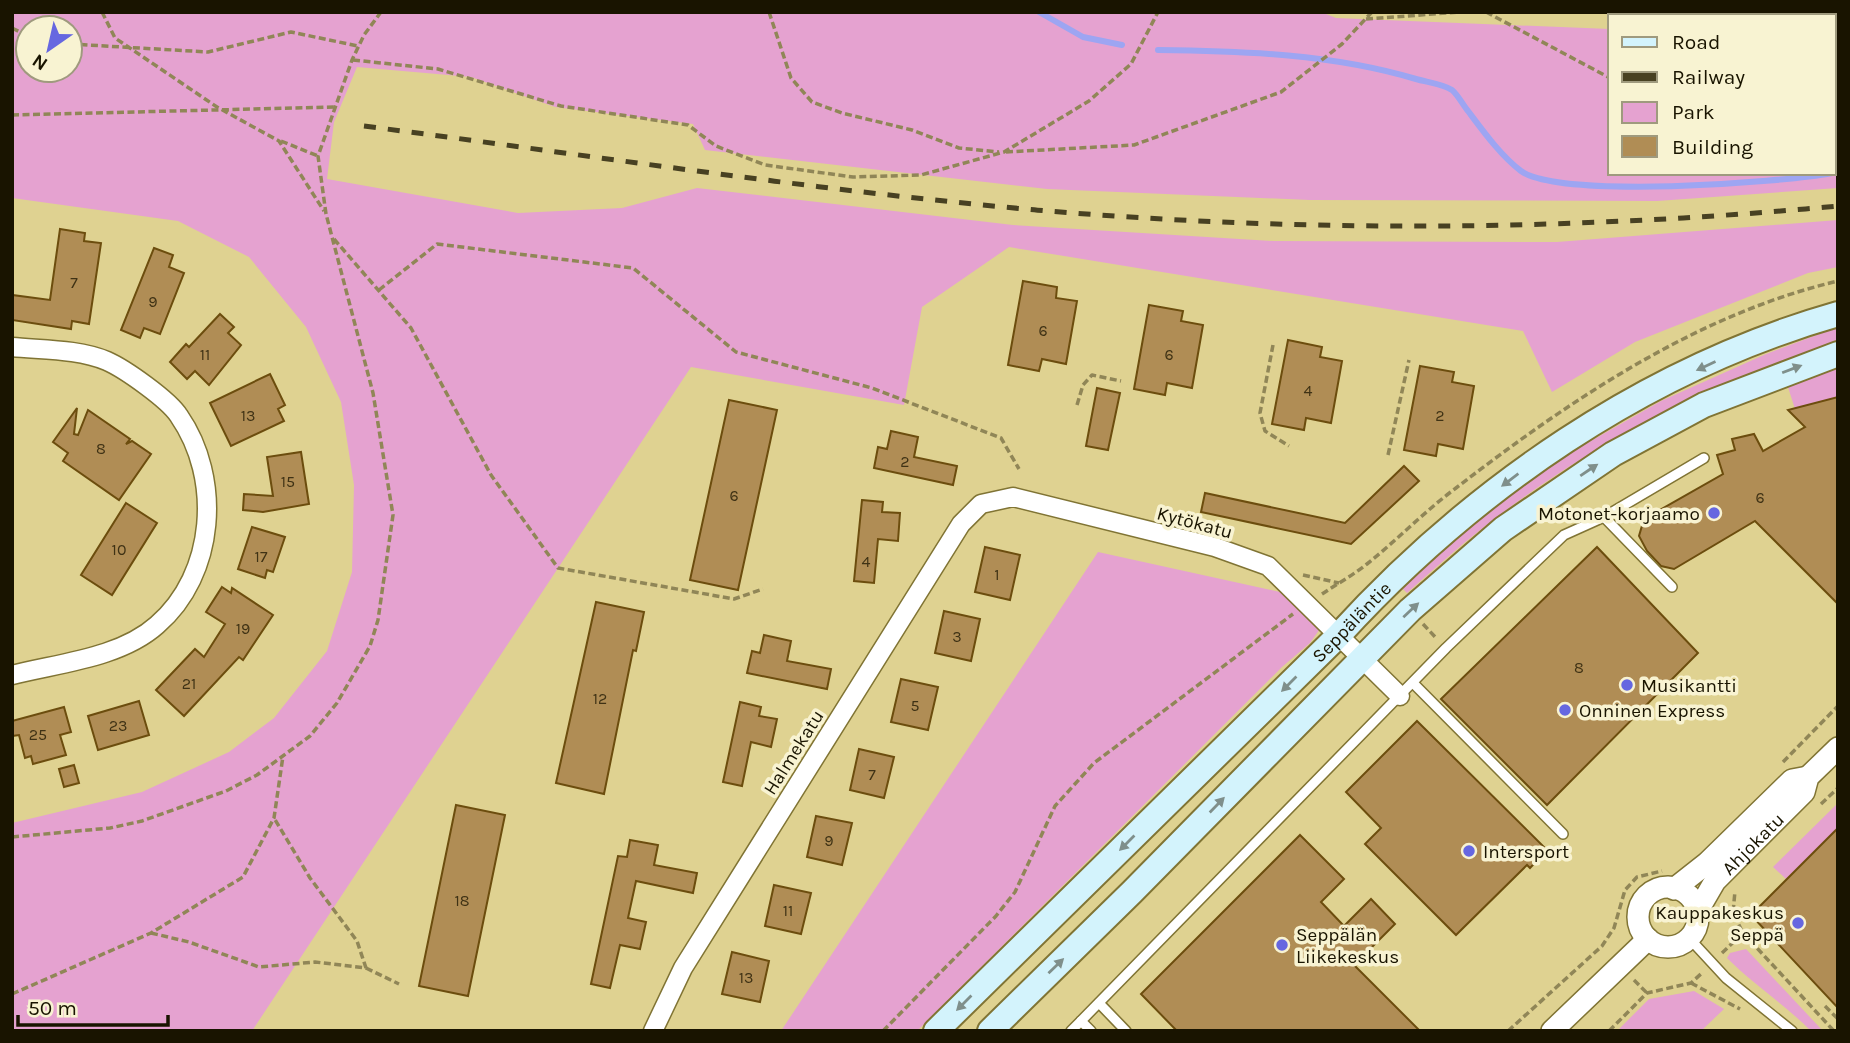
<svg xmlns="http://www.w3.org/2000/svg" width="1850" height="1043" viewBox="0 0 1850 1043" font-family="Karla,sans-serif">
<rect width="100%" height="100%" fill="#dfd291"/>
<g fill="#e5a2d0" fill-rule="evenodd">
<path d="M12 12H1321L1336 18 1610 29V173H1834V16H1781L1791 12H1838V188L1657 201 1310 200 1047 189 705 150 693 124 555 107 471 77 357 67 334 122 327 179 518 213 622 208 697 188 1013 225 1274 241 1557 242 1838 220V267L1808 273 1635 342 1552 392 1523 331 1009 247 922 307 904 405 691 367 252 1031H12V823L142 792 229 752 274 718 327 651 352 572 354 485 341 402 306 327 249 257 178 221 12 198ZM70 28V70H28V28Z"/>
<path d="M1838 327V342C1711 381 1588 445 1484 527 1457 548 1432 571 1407 593L1399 585 1477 519 1561 458 1661 401 1766 354Z"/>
<path d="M1838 368V397L1795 409 1787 384Z"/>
<path d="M1098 552 1294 595 1322 626 1310 643 1282 667 917 1031H781Z"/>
<path d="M1838 803V828L1786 879 1773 867Z"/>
<path d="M1746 949 1823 1031H1811C1784 1004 1753 984 1727 958L1730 953Z"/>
<path d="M1694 991 1724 1009 1701 1031H1617L1649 999Z"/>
</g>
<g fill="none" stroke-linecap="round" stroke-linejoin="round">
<g stroke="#9da5f2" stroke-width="6">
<path d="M1039 12 1083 37 1122 45"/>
<path d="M1158 50C1245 51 1332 54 1416 79 1426 82 1443 84 1452 90 1458 95 1463 105 1468 111 1483 131 1501 156 1521 171 1561 199 1779 183 1832 173"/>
</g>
</g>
<g fill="#b08d55" stroke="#6c4d0e" stroke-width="2">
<path d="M60 229 85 233 84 241 101 243 89 324 72 321 71 329 12 320V295L50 300Z"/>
<path d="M154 248 173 255 169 267 184 273 160 334 144 328 140 338 121 330Z"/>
<path d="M1023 281 1057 287 1056 298 1077 301 1066 364 1042 359 1039 371 1008 365Z"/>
<path d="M1149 305 1183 311 1181 321 1203 325 1192 388 1167 383 1165 395 1134 389Z"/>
<path d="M220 314 234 327 228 333 241 345 209 385 195 371 187 379 170 362 186 344 189 347Z"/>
<path d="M1288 340 1322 347 1320 357 1342 361 1331 423 1306 418 1304 430 1272 424Z"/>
<path d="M1420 366 1454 372 1452 382 1474 386 1463 449 1438 444 1436 456 1404 450Z"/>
<path d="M270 374 285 405 278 409 284 421 231 446 210 403Z"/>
<path d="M1097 388 1120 393 1108 450 1086 446Z"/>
<path d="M1838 397V604L1755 521 1674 569 1661 566 1647 551 1639 536 1644 519 1723 474 1717 455 1735 450 1732 439 1754 434 1763 451 1805 427 1788 410Z"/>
<path d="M729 400 777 410 738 590 690 580Z"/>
<path d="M77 408 74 434 78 435 88 410 130 439 126 444 132 441 151 454 119 500 63 461 68 453 53 442Z"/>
<path d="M891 431 918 437 914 457 957 466 953 485 874 468 878 447 887 449Z"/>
<path d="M301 452 309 504 263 512 243 510 244 494 273 496 267 457Z"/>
<path d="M1404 466 1419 481 1351 544 1201 512 1205 493 1345 523Z"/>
<path d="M862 500 883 502 882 512 900 513 898 541 878 539 874 583 854 581Z"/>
<path d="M126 503 157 523 112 595 81 575Z"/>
<path d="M252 527 285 537 273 572 267 570 265 578 238 569Z"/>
<path d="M985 547 1020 555 1010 600 975 592Z"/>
<path d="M1597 547 1698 653 1547 805 1441 699Z"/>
<path d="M222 587 231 593 232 588 273 615 243 660 239 657 184 716 156 690 195 649 204 657 225 624 206 612Z"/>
<path d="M596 602 644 612 636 651 633 650 604 794 556 783Z"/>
<path d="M944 611 980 619 971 661 935 653Z"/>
<path d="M764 635 791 641 787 661 831 669 827 689 747 673 752 651 760 653Z"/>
<path d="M901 679 938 687 928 730 891 722Z"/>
<path d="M139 701 149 735 98 750 88 716Z"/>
<path d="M740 702 761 707 759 716 777 719 771 747 751 742 742 786 723 782Z"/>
<path d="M64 707 71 732 60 735 66 755 33 764 31 756 25 758 19 735 12 736V721Z"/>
<path d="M1417 721 1547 850 1530 868 1527 865 1456 935 1365 844 1381 828 1346 792Z"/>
<path d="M859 749 894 757 884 798 850 790Z"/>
<path d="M74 765 79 783 64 787 59 769Z"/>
<path d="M456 805 505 815 468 996 419 986Z"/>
<path d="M816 816 852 823 842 865 807 857Z"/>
<path d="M1838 828V1008L1751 915Z"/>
<path d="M1300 835 1344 879 1321 902 1344 926 1371 899 1395 924 1354 965 1420 1031H1177L1141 994Z"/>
<path d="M630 840 658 845 654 865 697 873 693 893 636 881 628 918 646 922 640 949 620 945 610 988 591 984 618 856 627 857Z"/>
<path d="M774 885 811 893 801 934 765 926Z"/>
<path d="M732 952 769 961 760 1002 722 994Z"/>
</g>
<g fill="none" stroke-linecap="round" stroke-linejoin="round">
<g stroke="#807434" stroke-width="12">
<g id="service">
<path d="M1604 517 1672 587"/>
<path d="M1413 683 1563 834"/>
<path d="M1689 938 1726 978 1792 1031"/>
<path d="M1099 1003 1126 1031"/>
<path d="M1071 1031 1081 1021"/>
<path d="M1091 1031 1081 1021 1446 648 1564 535 1604 517 1704 458"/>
</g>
</g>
<g stroke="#807434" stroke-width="21">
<g id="minor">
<path d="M12 347C43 350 79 349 107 361 125 369 169 400 179 416 222 478 216 574 157 625 120 658 59 663 12 675"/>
<path d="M653 1031 683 968 961 524 981 504 1013 497 1215 547 1268 566 1400 696"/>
</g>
</g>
<g stroke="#807434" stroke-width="24">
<g id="tertiary">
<circle cx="1668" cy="917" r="30"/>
<path d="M1674 889 1707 863 1792 780 1808 777"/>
<path id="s1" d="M1697 912 1715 881 1804 792 1808 777 1838 748"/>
<path d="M1552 1031 1648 939"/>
</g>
</g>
<g stroke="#807434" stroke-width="28">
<g id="secondary">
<path id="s2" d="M936 1031 1338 636C1472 489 1645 369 1838 314"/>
<path d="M990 1031 1132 892 1410 610 1503 529 1613 454 1704 405 1838 354"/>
</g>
</g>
<g stroke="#908657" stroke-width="3.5" stroke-dasharray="7 3.5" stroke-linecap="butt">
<path d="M102 12 115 38 217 107 279 141 324 211"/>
<path d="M769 12 791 78 812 102 842 113 912 130 959 148 999 152"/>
<path d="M1486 12 1610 78"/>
<path d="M1366 19 1461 12"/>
<path d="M12 28 28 36"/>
<path d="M70 44 208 52 291 32 358 46"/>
<path d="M353 60 438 69 561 106 688 125 716 146 765 165 853 177 921 175 1004 152 1089 101 1131 64 1158 12"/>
<path d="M12 115 335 107"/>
<path d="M281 141 318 156"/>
<path d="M1834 145 1838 147"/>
<path d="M1006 152 1134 145 1281 92 1342 44 1372 12"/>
<path d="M334 239 411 328 491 475 558 568 734 599 763 589"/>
<path d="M379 290 437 244 633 268 736 352 872 388 1001 438 1019 469"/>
<path d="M1273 345 1260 413 1265 431 1289 446"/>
<path d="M1077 405 1083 385 1092 375 1121 381"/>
<path d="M1388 455 1409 360"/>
<path d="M1303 575 1339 583"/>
<path d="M1322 594C1337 584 1353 575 1367 564 1397 540 1425 511 1456 488 1569 401 1697 314 1838 281"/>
<path d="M1423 624 1437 639"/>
<path d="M1783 762 1838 706"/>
<path d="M1821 804 1838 788"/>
<path d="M12 837 110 828 142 821 226 791 257 775 310 736 337 703 370 646 378 620 393 515 373 393 326 214 318 156 352 60 364 35 381 12"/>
<path d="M151 933 189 942 259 967 315 962 366 968 357 941 310 878 274 818"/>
<path d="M1743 933 1834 1031"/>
<path d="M1722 953 1743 933 1733 913 1735 891"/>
<path d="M366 968 399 984"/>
<path d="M1634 980 1647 993"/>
<path d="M1691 983 1740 1009"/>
<path d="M12 994 151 933 243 877 274 818 283 756"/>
<path d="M1825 1006 1838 1019"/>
<path d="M883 1031 996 916 1015 892 1055 806 1094 763 1293 614"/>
<path d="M1508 1031 1602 946 1614 928 1625 890 1637 877 1662 871"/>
<path d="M1609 1031 1647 993 1691 983 1702 973"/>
</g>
<use href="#service" stroke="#fff" stroke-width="9"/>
<use href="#minor" stroke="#fff" stroke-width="18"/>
<use href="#tertiary" stroke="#fff" stroke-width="21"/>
<use href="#secondary" stroke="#d3f3fc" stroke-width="24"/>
<path stroke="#484122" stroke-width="5" stroke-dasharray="12 12" stroke-linecap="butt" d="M364 126C588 155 811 190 1036 210 1302 233 1571 231 1838 206"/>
</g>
<defs><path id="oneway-solid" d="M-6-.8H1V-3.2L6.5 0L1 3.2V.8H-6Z" transform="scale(1.75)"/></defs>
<g fill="#7f8f8b">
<use href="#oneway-solid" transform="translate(1706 366) rotate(155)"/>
<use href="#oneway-solid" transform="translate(1792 369) rotate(-21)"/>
<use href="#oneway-solid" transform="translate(1589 470) rotate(-34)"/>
<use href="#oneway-solid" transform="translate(1510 480) rotate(143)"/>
<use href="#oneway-solid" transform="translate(1411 610) rotate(-43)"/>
<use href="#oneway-solid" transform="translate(1289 684) rotate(135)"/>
<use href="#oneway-solid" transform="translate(1217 805) rotate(-46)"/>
<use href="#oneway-solid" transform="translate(1127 843) rotate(135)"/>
<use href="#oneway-solid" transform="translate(1056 966) rotate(-44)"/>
<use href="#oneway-solid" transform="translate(964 1003) rotate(135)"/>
</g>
<g fill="#6667e0" stroke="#f8f3d2" stroke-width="2.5">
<circle cx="1714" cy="513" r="7"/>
<circle cx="1627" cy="685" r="7"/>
<circle cx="1565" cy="710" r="7"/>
<circle cx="1469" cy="851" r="7"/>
<circle cx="1798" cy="923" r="7"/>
<circle cx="1282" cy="945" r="7"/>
</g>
<g text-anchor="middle" stroke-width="7" stroke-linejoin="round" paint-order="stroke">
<g font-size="16" fill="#3f3215">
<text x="74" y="288">7</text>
<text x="153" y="307">9</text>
<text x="1043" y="336">6</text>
<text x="205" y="360">11</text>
<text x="1169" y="360">6</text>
<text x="1308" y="396">4</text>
<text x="248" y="421">13</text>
<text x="1440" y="421">2</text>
<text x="101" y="454">8</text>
<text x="905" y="467">2</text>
<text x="288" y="487">15</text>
<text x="734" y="501">6</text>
<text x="1760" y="503">6</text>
<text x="119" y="555">10</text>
<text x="261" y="562">17</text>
<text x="866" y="567">4</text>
<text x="997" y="580">1</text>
<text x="243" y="634">19</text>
<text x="957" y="642">3</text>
<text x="1579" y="673">8</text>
<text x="189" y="689">21</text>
<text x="600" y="704">12</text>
<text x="915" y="711">5</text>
<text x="118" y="731">23</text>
<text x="38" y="740">25</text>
<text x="872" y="780">7</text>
<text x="829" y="846">9</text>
<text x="462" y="906">18</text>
<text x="788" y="916">11</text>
<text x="746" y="983">13</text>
</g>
<g font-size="19" fill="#191400" stroke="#f8f3d2" text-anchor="start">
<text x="1700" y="520" text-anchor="end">Motonet-korjaamo</text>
<text x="1641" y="692">Musikantti</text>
<text x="1579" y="717">Onninen Express</text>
<text x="1483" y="858">Intersport</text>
<text x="1784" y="919" text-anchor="end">Kauppakeskus<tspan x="1784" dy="22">Seppä</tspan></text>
<text x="1296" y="941">Seppälän<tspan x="1296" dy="22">Liikekeskus</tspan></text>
</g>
<g font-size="19" fill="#191400" stroke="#f8f3d2">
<text transform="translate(1195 522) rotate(15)" y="7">Kytökatu</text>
<text dy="7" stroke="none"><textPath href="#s2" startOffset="583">Seppäläntie</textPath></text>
<text transform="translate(793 752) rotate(-58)" y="7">Halmekatu</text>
<text dy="7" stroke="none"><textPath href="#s1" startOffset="89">Ahjokatu</textPath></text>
</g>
</g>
<rect width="1850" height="1043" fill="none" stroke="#191400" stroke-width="28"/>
<rect x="1608" y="14" width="228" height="161" fill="#f8f3d2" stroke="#9f9a7e" stroke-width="2"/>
<rect x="1622" y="37" width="35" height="10" fill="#d3f3fc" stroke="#9f9a7e" stroke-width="2"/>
<text x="1672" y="49" font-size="21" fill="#191400">Road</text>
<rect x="1622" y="72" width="35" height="10" fill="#484122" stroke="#9f9a7e" stroke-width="2"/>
<text x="1672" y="84" font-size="21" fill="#191400">Railway</text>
<rect x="1622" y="102" width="35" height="21" fill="#e5a2d0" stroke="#9f9a7e" stroke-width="2"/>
<text x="1672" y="119" font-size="21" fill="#191400">Park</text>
<rect x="1622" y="136" width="35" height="21" fill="#b08d55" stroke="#9f9a7e" stroke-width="2"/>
<text x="1672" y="154" font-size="21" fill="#191400">Building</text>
<g transform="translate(49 49) rotate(214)"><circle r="33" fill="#f8f3d2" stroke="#9f9a7e" stroke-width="2"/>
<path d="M0-5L12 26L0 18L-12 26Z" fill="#6667e0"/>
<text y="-10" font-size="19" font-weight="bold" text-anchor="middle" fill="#191400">N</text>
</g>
<path d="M18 1015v10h150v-10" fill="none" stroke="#191400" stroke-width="3.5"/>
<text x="28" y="1015" font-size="21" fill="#191400" stroke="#f8f3d2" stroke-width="5" paint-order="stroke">50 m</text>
</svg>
